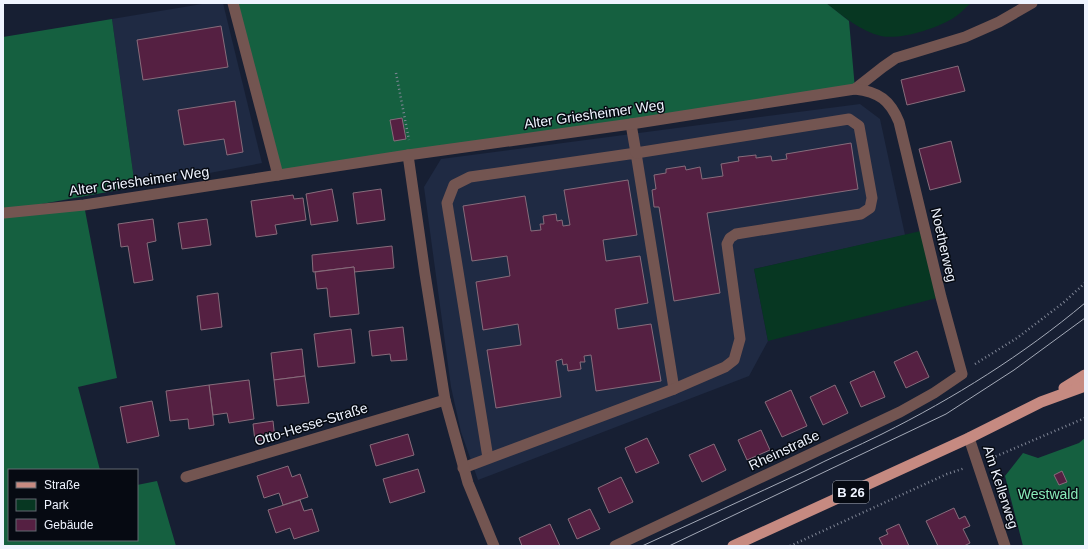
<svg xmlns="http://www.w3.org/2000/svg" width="1088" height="549" viewBox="0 0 1088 549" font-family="Arial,sans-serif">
<rect width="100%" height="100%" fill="#171f33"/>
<g fill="#1f2a43">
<path d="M208 3H223L262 163 135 187 112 19Z"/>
<path d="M860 104 880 119 905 235 754 269 768 341 749 376 478 480 461 432 451 387 424 187 441 159Z"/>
</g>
<g fill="#073722">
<path d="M826 3H971C965 8 959 15 952 19 934 29 901 40 881 36 860 31 843 16 826 3Z"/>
<path d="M925 230 941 297 768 341 754 269Z"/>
</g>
<g fill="#156040">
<path d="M234 3H826L849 21 855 89 278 175Z"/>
<path d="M112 19 135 187 3 211V37Z"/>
<path d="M84 205 117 378 78 387 100 470H9V540H137V485L157 481 176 546H3V213Z"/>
<path d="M1085 438V546H1023L1005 476 1023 453 1038 458 1079 443Z"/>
</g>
<g fill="#552042" stroke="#876c7b">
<path d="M221 26 228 67 143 80 137 40Z"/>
<path d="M958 66 965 91 907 105 901 80Z"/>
<path d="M235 101 243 152 227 155 224 139 184 145 178 110Z"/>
<path d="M402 118 406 139 394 141 390 120Z"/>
<path d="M951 141 961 182 930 190 919 149Z"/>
<path d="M851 143 858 189 707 213 720 293 674 301 659 207H654L652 190 656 189 654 175 666 173V169L685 166 686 170 700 167 702 179 723 176 721 164 739 161 738 157 756 155V158L771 156 772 161 787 159 786 154Z"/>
<path d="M628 180 637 235 603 240 606 261 640 256 648 303 615 309 618 329 651 324 661 381 596 391 591 355 584 356 585 362H580L581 369 568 371 567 364 563 365 562 359 556 361 561 397 496 408 487 350 521 345 518 324 483 330 476 282 510 276 507 256 472 261 463 206 525 196 531 231 541 230 540 224H544L543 216 556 214 557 221 562 220 563 226 570 225 564 190Z"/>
<path d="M332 189 338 221 311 225 306 194Z"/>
<path d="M381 189 385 220 357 224 353 193Z"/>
<path d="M293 195 294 199 303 198 306 220 275 225 277 234 256 237 251 201Z"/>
<path d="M153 219 156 241 147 243 153 280 134 283 128 246 121 247 118 224Z"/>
<path d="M207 219 211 245 182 249 178 223Z"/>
<path d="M392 246 394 268 354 272V267L313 272 312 255Z"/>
<path d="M354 267 359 314 330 317 327 288 317 289 315 272Z"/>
<path d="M218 293 222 327 201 330 197 296Z"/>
<path d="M403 327 407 360 391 361 390 354 372 356 369 331Z"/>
<path d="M351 329 355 363 318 367 314 334Z"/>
<path d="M302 349 305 376 274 380 271 353Z"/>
<path d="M917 351 929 377 906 388 894 362Z"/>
<path d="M874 371 885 397 861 407 850 382Z"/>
<path d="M305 376 309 403 277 406 274 380Z"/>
<path d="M249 380 254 419 229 423 227 413 213 415 209 385Z"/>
<path d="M209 385 214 425 189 429 188 419 170 421 166 391Z"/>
<path d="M835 385 848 413 823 425 810 397Z"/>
<path d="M791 390 807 426 782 437 765 402Z"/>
<path d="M152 401 159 436 127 443 120 407Z"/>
<path d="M273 421 275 439 255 441 253 424Z"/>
<path d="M761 430 770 450 747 460 738 440Z"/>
<path d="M408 434 414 455 376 466 370 445Z"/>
<path d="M647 438 659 463 636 473 625 448Z"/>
<path d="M714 444 726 470 702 482 689 455Z"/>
<path d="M288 466 292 477 300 474 308 497 283 505 279 493 264 498 257 476Z"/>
<path d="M418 469 425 492 390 503 383 479Z"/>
<path d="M1062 471 1067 482 1059 485 1054 475Z"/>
<path d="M621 477 633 502 609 513 598 488Z"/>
<path d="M300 500 304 511 312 509 319 531 294 539 290 528 276 533 268 510Z"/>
<path d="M954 508 959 519 965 516 970 526 963 529 970 543 964 546H938L926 521Z"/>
<path d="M590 509 600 529 577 539 568 519Z"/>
<path d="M550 524 560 546H522L519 538Z"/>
<path d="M899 524 909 546H883L879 538 888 534 886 530Z"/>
</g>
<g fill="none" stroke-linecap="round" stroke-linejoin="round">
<g stroke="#818797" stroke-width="2.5" stroke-dasharray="1 3" stroke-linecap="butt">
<path d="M396 73 409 140"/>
<path d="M975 364 1017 338 1063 303 1085 283"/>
<path d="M992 458 1085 418"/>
<path d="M790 546 947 474 965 468"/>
</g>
<g stroke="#735551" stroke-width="11">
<path d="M233 3 278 175"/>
<path d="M855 89 883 67 896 58 965 37 999 22 1032 3"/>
<path d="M488 458 447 203 454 185 470 177 636 153 674 389"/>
<path d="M463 468 674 389 725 367 734 360 740 339 727 244 730 238 736 234 861 214 870 208 872 198 859 126 849 119 636 153 631 124"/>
<path d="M186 477 445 400"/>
</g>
<g stroke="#735551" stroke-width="11">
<path d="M408 155 425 274 445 400 468 483 494 546"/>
<path d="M4 213 84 205 408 155 631 124 855 89C879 92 890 100 899 122L941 297 962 374 934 393 900 412 615 546"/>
<path d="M969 438 1005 546"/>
</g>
<g stroke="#c68a81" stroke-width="11">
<path d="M1064 388 1085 375"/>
<path d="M733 546 969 438 1041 402 1085 386"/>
</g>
<g stroke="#a4aab8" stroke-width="1">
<path d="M642 546C697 521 751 496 805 471 830 458 856 447 882 434 954 398 1023 355 1085 303"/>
<path d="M669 546 946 414 1014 370 1085 318"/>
</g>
</g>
<g text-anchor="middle" stroke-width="3" stroke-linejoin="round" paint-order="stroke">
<rect fill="#060a12" stroke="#a9aeb8" stroke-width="1" x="833" y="481" width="36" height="22" rx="3"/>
<g font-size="13" font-weight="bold" fill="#eff4ff">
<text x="851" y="497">B 26</text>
</g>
<g font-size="14" fill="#eff4ff" stroke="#060a12">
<text transform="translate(594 114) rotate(-8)" y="5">Alter Griesheimer Weg</text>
<text transform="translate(139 181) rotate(-8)" y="5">Alter Griesheimer Weg</text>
<text transform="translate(944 245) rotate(77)" y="5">Noetherweg</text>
<text transform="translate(311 424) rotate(-17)" y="5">Otto-Hesse-Straße</text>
<text transform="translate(784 450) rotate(-25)" y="5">Rheinstraße</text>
<text transform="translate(1001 487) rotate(72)" y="5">Am Kellerweg</text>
</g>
<g font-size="14" fill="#89ecb9" stroke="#060a12">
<text x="1048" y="499">Westwald</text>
</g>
</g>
<rect width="1088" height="549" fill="none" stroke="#eff4ff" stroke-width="8"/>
<rect x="8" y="469" width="130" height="72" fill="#060a12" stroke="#636871"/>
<rect x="16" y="482" width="20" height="6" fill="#c68a81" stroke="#636871"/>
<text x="44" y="489" font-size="12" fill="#eff4ff">Straße</text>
<rect x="16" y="499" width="20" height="12" fill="#073722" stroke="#636871"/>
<text x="44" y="509" font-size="12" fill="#eff4ff">Park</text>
<rect x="16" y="519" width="20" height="12" fill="#552042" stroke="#636871"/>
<text x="44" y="529" font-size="12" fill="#eff4ff">Gebäude</text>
</svg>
